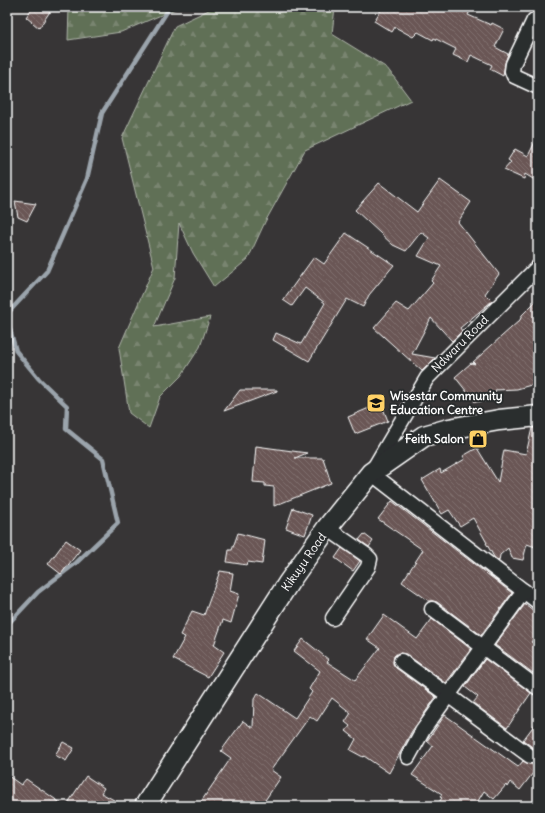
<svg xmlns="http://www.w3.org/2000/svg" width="545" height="813" viewBox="0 0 545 813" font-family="Delius,sans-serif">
<defs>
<pattern id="forest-firs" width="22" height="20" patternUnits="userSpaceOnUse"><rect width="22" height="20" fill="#616f57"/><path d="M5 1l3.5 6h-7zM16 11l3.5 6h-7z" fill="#798570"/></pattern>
<pattern id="building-back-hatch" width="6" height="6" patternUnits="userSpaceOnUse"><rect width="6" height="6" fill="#6a5755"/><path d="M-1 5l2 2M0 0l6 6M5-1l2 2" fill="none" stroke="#80706e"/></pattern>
</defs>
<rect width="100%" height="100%" fill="#373536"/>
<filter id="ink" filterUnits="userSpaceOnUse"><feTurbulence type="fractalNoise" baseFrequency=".025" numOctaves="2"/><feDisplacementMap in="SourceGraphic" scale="8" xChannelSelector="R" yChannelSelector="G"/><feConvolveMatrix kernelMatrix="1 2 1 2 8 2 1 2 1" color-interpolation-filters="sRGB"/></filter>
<g filter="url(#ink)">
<g fill="url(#forest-firs)" stroke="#b0b7ab">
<path d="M69 7H180L121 32 68 40Z"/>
<path d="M215 7H335L332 34 387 68 411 100 305 150 265 222 248 259 214 287 193 253 179 223 175 278 154 327 210 317 200 347 181 376 160 397 149 428 129 413 119 348 154 267 122 138 175 26Z"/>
</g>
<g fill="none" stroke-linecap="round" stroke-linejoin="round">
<g stroke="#9ba4ac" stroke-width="4.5">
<path d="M7 314 47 271 87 179 102 113 170 7"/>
<path d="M7 319 16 351 39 379 67 406 66 429 103 459 118 523 76 563 38 592 7 625"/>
</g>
</g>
<g fill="url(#building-back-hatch)" stroke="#fff">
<path d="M33 7H53L39 28 26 17Z"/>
<path d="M383 7H463L470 11 468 15 491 25 492 23 504 29 495 47 508 54 505 63 503 76 490 69 492 65 471 55 468 62 453 55 456 49 434 38 433 40 418 32 413 37 395 27 392 32 374 21Z"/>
<path d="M538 136V182L525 174 524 179 504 170 511 162 508 160 515 149 528 156Z"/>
<path d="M440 180 471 202 458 222 499 274 485 294 492 301 460 328 462 331 452 341 431 318 412 354 435 358 422 371 374 328 396 303 409 311 433 283 431 281 441 266 418 256 429 238 421 232 406 251 393 245 355 210 379 183 417 212Z"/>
<path d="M15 201 36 204 27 221 18 217Z"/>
<path d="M346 233 394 265 369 295 363 307 347 299 309 361 273 340 276 333 301 344 325 303 305 288 292 306 283 300 314 257 324 264Z"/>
<path d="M538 299V383L517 389 495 390 497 400 475 402 455 377 471 363 475 364 473 362 520 320 522 315Z"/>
<path d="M240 390H277V391L224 411Z"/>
<path d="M381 403 388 421 355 434 348 417Z"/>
<path d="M532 428H538V548L527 544 523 560 512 558 508 548 500 555 499 561 494 557 486 543H487L473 518 460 526 449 510 442 514 422 480 440 469 441 473 465 459 463 456 477 448 498 482 504 450 526 454Z"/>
<path d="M256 446 307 453 295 458H323L331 483 274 506V487L265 486V483L253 482Z"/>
<path d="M392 501 512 593 481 635 437 602 433 601H429L402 582 423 550 378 519Z"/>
<path d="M293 508 312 515 305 535 286 528Z"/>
<path d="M238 533 265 540 262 564 248 562 247 565 227 562 229 550H232Z"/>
<path d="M364 534 373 541 369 547 359 540Z"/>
<path d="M66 540 80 550 61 574 48 564Z"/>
<path d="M342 548 360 561 353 571 335 558Z"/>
<path d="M220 571 233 573 230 591 239 594 231 623 223 620 214 645 224 652 208 677 173 659 185 637 180 635 192 611 204 615Z"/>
<path d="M525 604 538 614V633L531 642 538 646V666L533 673 495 645Z"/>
<path d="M384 615 417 639 432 619 471 649 446 683 406 654 398 653 394 656 393 664 396 668 436 697 412 731 389 773 364 756 363 757 350 750 356 739 346 731 350 726 345 722 351 713 332 698 317 721 310 716 271 770 281 777 261 806H198L231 758 221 751 243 721 253 728 254 699 258 693 295 718 312 692 309 689 320 671 294 651 303 639 329 660 327 662 355 680 380 648 367 639Z"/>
<path d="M485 659 531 693 507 728 473 703 478 697 465 687Z"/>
<path d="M445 715 518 767 523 761 529 764H533L538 758V777L533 773 520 790 510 782 507 787 506 785 494 799 484 791 475 806H436L442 798 440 797 442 794 412 775 433 746 427 741Z"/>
<path d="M538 720V754L535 749 523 740Z"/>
<path d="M63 742 74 748 66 761 55 755Z"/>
<path d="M7 775 21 785 26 779 65 806H13L7 801Z"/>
<path d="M86 776 104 788 101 793 125 806H66Z"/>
</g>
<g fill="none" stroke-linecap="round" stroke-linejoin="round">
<g stroke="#fff" stroke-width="17">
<g id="street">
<path d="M534 20 513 64 512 71 514 76 538 87"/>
<path d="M538 267 427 378 371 473 538 602"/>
<path d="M327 528 366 555 370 559 368 567 333 618"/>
<path d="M432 609 538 688"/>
<path d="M401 661 448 695 530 756"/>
<path d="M408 757 423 730 524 591"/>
</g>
</g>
<g stroke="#fff" stroke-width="23">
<path id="secondary" d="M145 806 289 582 327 528 371 473 424 436 449 429 499 420 538 416"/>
</g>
<use href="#street" stroke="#2a2d2e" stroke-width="14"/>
<use href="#secondary" stroke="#2a2d2e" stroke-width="20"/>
</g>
</g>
<defs>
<g id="school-square" transform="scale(1)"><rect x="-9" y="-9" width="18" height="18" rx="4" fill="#ffd166" stroke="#2a2d2e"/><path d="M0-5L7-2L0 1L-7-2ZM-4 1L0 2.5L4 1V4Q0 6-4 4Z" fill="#111"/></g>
<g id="shop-square" transform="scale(1)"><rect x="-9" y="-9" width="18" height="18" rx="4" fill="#ffd166" stroke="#2a2d2e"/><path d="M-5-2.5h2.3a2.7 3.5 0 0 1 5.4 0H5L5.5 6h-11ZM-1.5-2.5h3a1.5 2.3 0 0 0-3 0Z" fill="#111"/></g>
</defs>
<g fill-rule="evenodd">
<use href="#school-square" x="376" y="403"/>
<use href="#shop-square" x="478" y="439"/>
</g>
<g text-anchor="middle" stroke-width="4" stroke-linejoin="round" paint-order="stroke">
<g font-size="12" fill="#fff" stroke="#2a2d2e">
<text transform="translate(460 344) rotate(-45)" y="4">Ndwaru Road</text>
<text transform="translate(304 562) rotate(-55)" y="4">Kikuyu Road</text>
</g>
<g font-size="12" font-weight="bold" fill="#fff" stroke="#2a2d2e" text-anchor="start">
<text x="390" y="400">Wisestar Community<tspan x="390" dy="14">Education Centre</tspan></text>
<text x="464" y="443" text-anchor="end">Feith Salon</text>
</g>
</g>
<rect width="545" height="813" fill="none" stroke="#2a2d2e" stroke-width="24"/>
<rect x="12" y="12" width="521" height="789" fill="none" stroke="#fff" stroke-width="1.5" filter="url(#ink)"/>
</svg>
